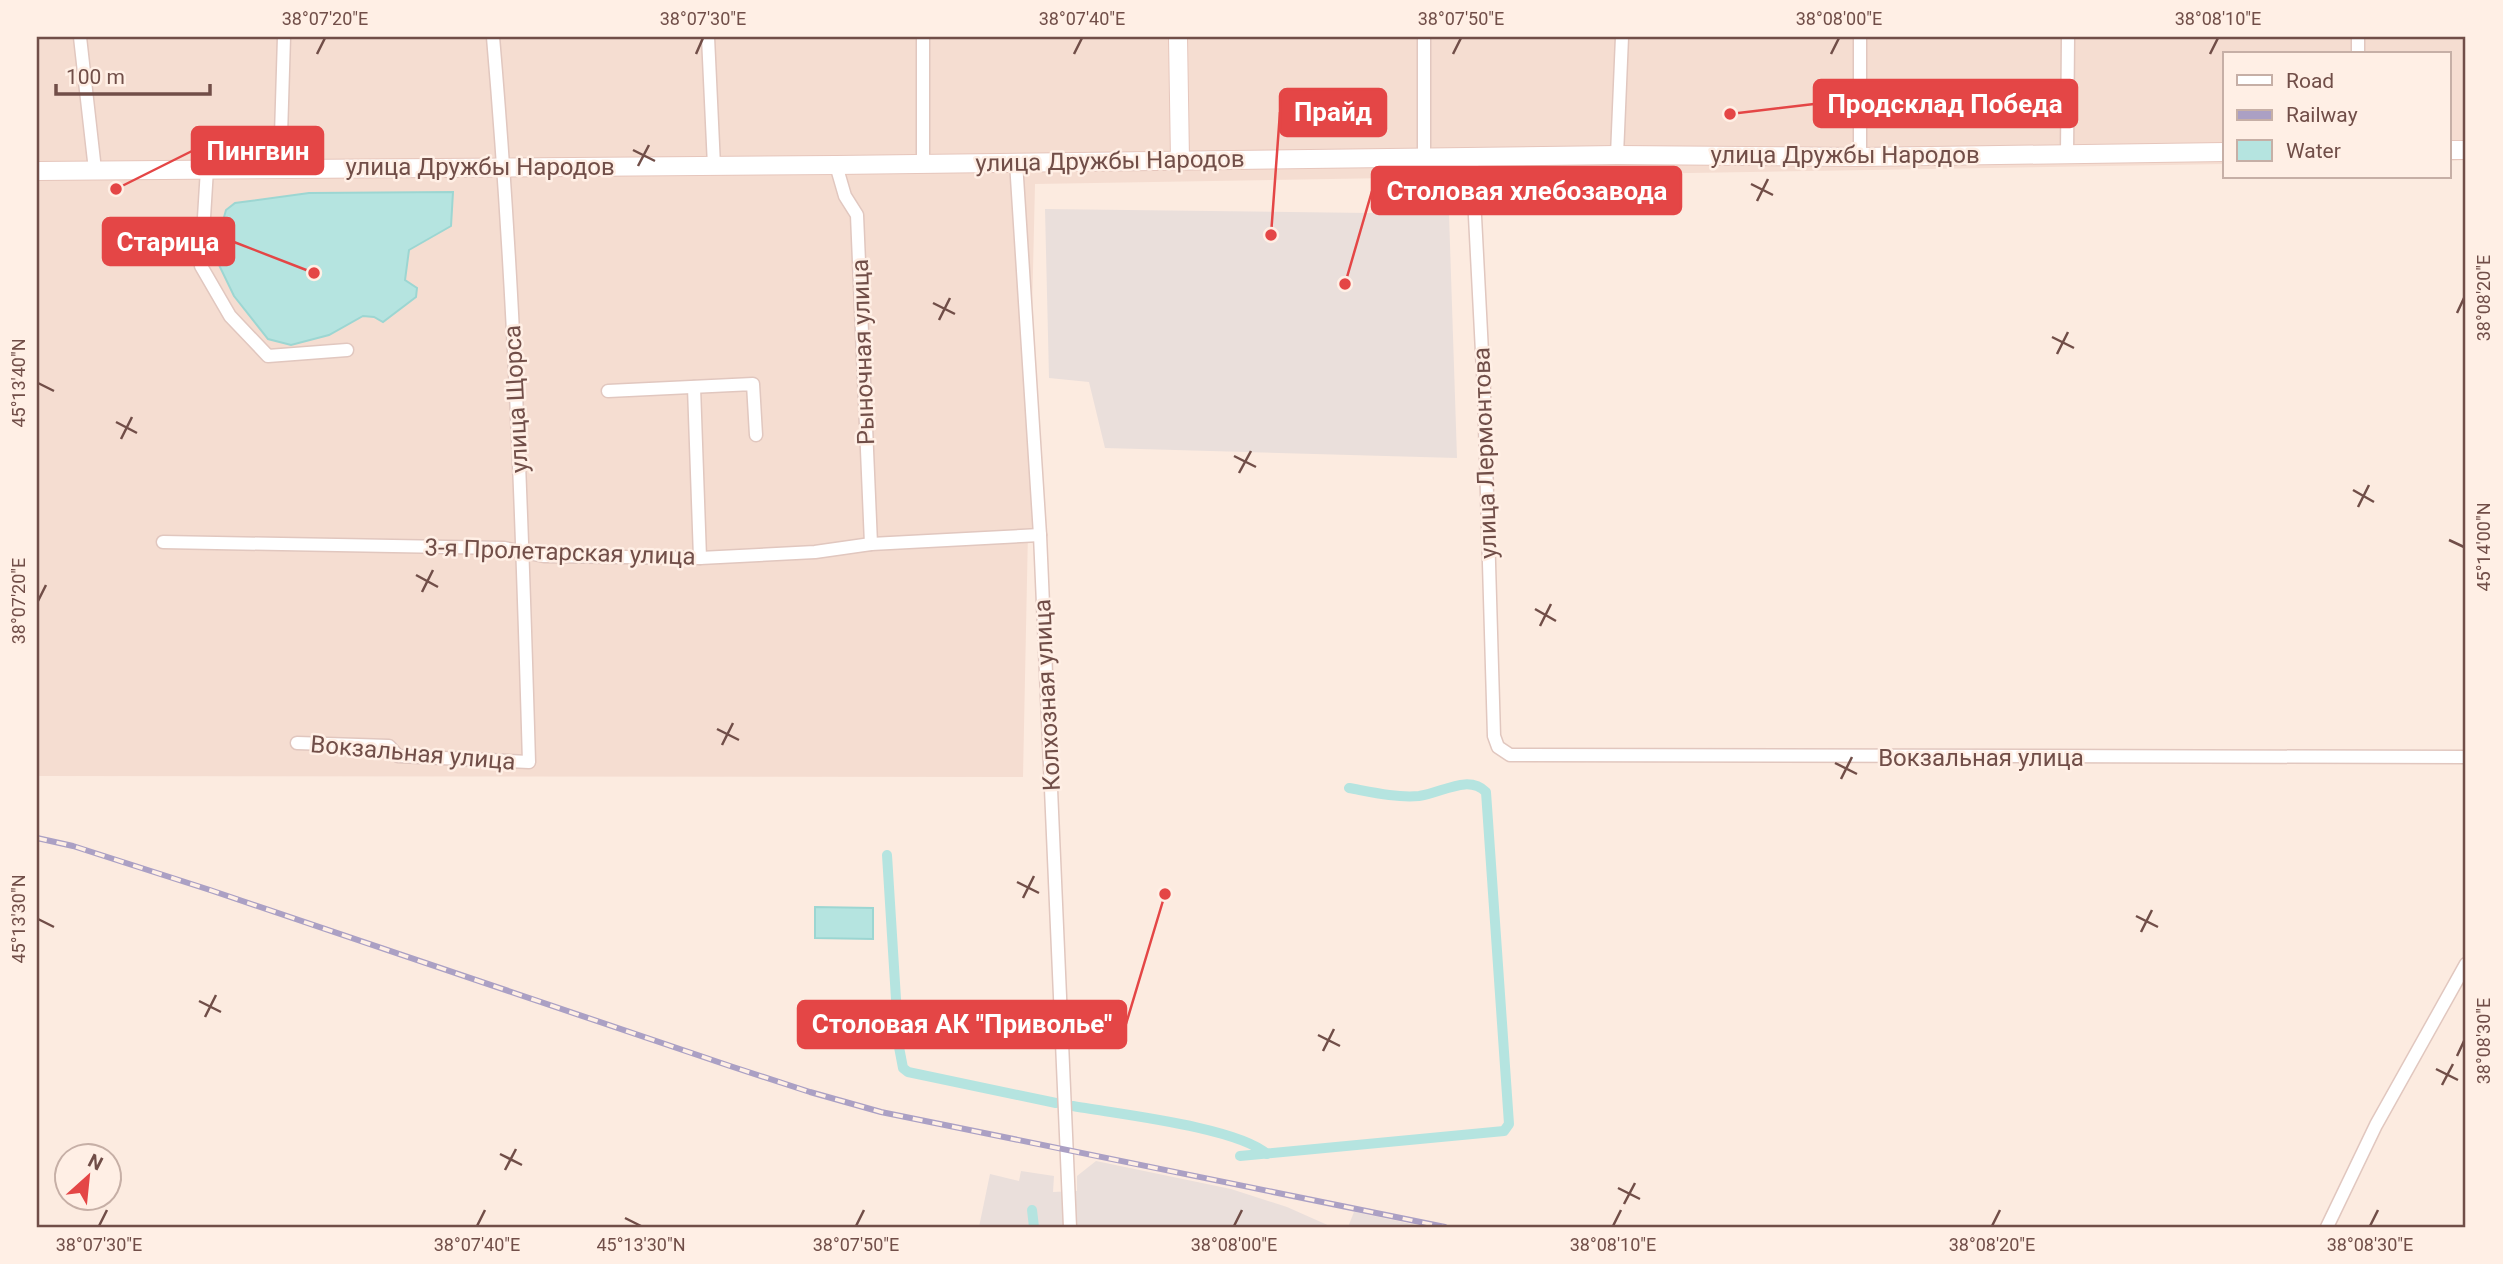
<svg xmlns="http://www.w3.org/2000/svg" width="2503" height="1264" viewBox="0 0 2503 1264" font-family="Roboto,sans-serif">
<rect width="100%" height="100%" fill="#fcebe0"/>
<path fill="#f5ddd1" d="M37 37H2466V160L2449 161V54H2225V164L1035 184 1029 443 1035 530 1028 531 1023 777 37 776Z"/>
<g fill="#eadfdb">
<path d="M1045 209 1449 214 1457 458 1105 448 1089 382 1049 378Z"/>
<path d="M1096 1161 1231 1189 1287 1207 1332 1227H979L990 1174 1019 1181 1021 1171 1054 1176 1053 1192 1077 1191V1176Z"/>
<path d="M1354 1212H1355L1426 1227H1348Z"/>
</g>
<g fill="#b5e4e0" stroke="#9cd6d2" stroke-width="2">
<path d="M453 192 451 226 409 250 405 280 417 288 416 297 383 322 374 317 363 316 329 335 291 345 268 339 234 296 219 265 217 242 226 210 235 203 309 193Z"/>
<path d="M815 907 873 908V939L815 938Z"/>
</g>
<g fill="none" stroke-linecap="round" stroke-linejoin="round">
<g stroke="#b5e4e0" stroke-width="10">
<path d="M887 855 899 1047 903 1068 908 1072 1056 1103"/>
<path d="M1073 1106C1117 1114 1237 1127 1267 1154"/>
<path d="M1240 1156 1504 1131 1509 1124 1486 792C1468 774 1442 793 1419 796 1396 798 1371 792 1349 788"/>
<path d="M1032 1210 1034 1227"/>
</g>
<g stroke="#e1c7bf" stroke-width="15">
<g id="street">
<path d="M80 37 95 170"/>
<path d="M708 37 714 166"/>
<path d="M923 37V163"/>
<path d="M1424 37V158"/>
<path d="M1860 37V157"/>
<path d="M2358 54V37"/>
<path d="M2067 154 2068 37"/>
<path d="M1617 155 1622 37"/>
<path d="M1472 158 1484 391 1494 736 1498 747 1510 755 2466 757"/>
<path d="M1016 162 1040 535 1070 1227"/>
<path d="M836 165 845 196 857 215 871 544"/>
<path d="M280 168 284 37"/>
<path d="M207 169 201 266 230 316 268 356 347 350"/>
<path d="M694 387 700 558"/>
<path d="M608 391 753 384 756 435"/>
<path d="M163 542 504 548 544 556 700 558 815 552 871 544 1040 535"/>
<path d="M297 743 389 746 398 756 529 762C522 520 514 278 493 37"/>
<path d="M2327 1227 2376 1125 2466 964"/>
</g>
</g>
<g stroke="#e6c6bc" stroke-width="20">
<g id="secondary">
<path d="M1178 37 1180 160"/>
<path d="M2449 150H2466"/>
<path d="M37 171 836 165 1617 155 1860 157 2225 152"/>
</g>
</g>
<use href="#street" stroke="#fff" stroke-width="12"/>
<use href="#secondary" stroke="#fff" stroke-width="18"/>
<g stroke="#aba0c4" stroke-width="6">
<path id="rail" d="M37 838 73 846 210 890 730 1066 810 1092 881 1112 1445 1227"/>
</g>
<use href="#rail" stroke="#ffefe5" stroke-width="3.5" stroke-dasharray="10" stroke-linecap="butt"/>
</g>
<path fill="none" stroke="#714e48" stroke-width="2.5" d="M317 54 325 38M696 54 703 38M1074 54 1082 38M1453 54 1461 38M1831 54 1839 38M2210 54 2218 38M633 150 655 161M638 166 649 145M1751 184 1773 195M1757 201 1768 179M933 303 955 314M2457 313 2464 298M939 320 950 298M2052 337 2074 348M2057 354 2068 332M38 383 54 391M116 422 137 433M121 439 132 417M1234 456 1256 467M1239 473 1251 451M2353 490 2374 502M2358 507 2369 485M2449 540 2464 547M416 575 438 587M422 592 433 570M38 601 46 585M1535 609 1556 621M1540 626 1551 604M717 729 739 740M722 745 733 723M1835 763 1857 774M1841 779 1852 757M1017 882 1039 893M1023 898 1034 876M2136 916 2158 927M38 919 54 927M2141 932 2152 910M199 1001 221 1012M205 1017 216 995M1318 1035 1340 1046M1323 1051 1334 1029M2457 1056 2464 1041M2436 1069 2458 1080M2442 1085 2453 1064M500 1154 522 1165M505 1170 516 1149M1618 1188 1640 1199M1624 1204 1635 1183M625 1218 641 1226M99 1226 107 1210M477 1226 485 1210M856 1226 864 1210M1234 1226 1242 1210M1613 1226 1621 1210M1992 1226 2000 1210M2370 1226 2378 1210"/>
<g text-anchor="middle" stroke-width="5" stroke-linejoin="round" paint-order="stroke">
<g font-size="24" fill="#714e48" stroke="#ffefe5">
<text x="1845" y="163">улица Дружбы Народов</text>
<text transform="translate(1110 161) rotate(-1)" y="8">улица Дружбы Народов</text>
<text x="480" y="175">улица Дружбы Народов</text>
<text transform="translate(863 352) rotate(-92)" y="8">Рыночная улица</text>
<text transform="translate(516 399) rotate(-93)" y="8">улица Щорса</text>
<text transform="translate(1485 453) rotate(-92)" y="8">улица Лермонтова</text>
<text transform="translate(560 552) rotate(2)" y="8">3-я Пролетарская улица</text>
<text transform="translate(1047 695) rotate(-93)" y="8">Колхозная улица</text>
<text transform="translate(413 753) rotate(5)" y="8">Вокзальная улица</text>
<text x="1981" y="766">Вокзальная улица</text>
</g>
</g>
<path fill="none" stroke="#e44646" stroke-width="2.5" d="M1730 114L1814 104M1271 235L1280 112M116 189L192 151M1345 284L1372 191M314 273L234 242M1165 894L1126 1024"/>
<g fill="#e44646" stroke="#ffefe5" stroke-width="2.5">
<circle cx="1730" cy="114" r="7"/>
<circle cx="1271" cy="235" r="7"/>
<circle cx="116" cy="189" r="7"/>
<circle cx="1345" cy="284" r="7"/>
<circle cx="314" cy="273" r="7"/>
<circle cx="1165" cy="894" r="7"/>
</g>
<g fill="#e44646" stroke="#e44646" stroke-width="2.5">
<rect x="1814" y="80" width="263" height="47" rx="7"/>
<rect x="1280" y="89" width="106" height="47" rx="7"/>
<rect x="192" y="127" width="131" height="47" rx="7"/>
<rect x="1372" y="167" width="309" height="47" rx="7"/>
<rect x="103" y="218" width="131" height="47" rx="7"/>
<rect x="798" y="1001" width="328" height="47" rx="7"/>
</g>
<g font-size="26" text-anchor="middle" font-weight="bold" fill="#fff">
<text x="1945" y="113">Продсклад Победа</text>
<text x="1333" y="121">Прайд</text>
<text x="258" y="160">Пингвин</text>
<text x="1527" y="200">Столовая хлебозавода</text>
<text x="168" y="251">Старица</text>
<text x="962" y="1033">Столовая АК "Приволье"</text>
</g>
<rect width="2503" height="1264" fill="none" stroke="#ffefe5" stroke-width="77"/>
<rect x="2223" y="52" width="228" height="126" fill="#ffefe5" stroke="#c6afa6" stroke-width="2"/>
<rect x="2237" y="75" width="35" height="10" fill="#ffffff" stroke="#c6afa6" stroke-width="2"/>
<text x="2286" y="88" font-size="21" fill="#714e48">Road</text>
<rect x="2237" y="110" width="35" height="10" fill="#aba0c4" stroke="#c6afa6" stroke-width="2"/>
<text x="2286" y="122" font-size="21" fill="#714e48">Railway</text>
<rect x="2237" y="140" width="35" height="21" fill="#b5e4e0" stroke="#c6afa6" stroke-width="2"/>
<text x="2286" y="158" font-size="21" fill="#714e48">Water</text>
<g transform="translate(88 1177) rotate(27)"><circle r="33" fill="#ffefe5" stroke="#c6afa6" stroke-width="2"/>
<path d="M0-5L12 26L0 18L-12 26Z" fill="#e44646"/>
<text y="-10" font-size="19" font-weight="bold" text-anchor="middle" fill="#714e48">N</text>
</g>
<path d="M56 84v10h154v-10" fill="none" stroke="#714e48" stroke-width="3.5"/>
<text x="66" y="84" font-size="21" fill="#714e48" stroke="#ffefe5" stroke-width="5" paint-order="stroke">100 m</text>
<rect x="38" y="38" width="2426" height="1188" fill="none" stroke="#714e48" stroke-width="2.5"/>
<g font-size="18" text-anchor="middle" fill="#714e48">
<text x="325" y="25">38°07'20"E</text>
<text x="703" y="25">38°07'30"E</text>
<text x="1082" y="25">38°07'40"E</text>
<text x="1461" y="25">38°07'50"E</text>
<text x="1839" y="25">38°08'00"E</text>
<text x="2218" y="25">38°08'10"E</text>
<text transform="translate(2484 298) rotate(-90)" y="6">38°08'20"E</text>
<text transform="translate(19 383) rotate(-90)" y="6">45°13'40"N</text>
<text transform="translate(2484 547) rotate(-90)" y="6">45°14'00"N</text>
<text transform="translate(19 601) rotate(-90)" y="6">38°07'20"E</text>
<text transform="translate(19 919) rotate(-90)" y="6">45°13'30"N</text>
<text transform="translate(2484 1041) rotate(-90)" y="6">38°08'30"E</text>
<text x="99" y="1251">38°07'30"E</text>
<text x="477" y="1251">38°07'40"E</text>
<text x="641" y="1251">45°13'30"N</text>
<text x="856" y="1251">38°07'50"E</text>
<text x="1234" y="1251">38°08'00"E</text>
<text x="1613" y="1251">38°08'10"E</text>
<text x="1992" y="1251">38°08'20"E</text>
<text x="2370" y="1251">38°08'30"E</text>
</g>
</svg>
